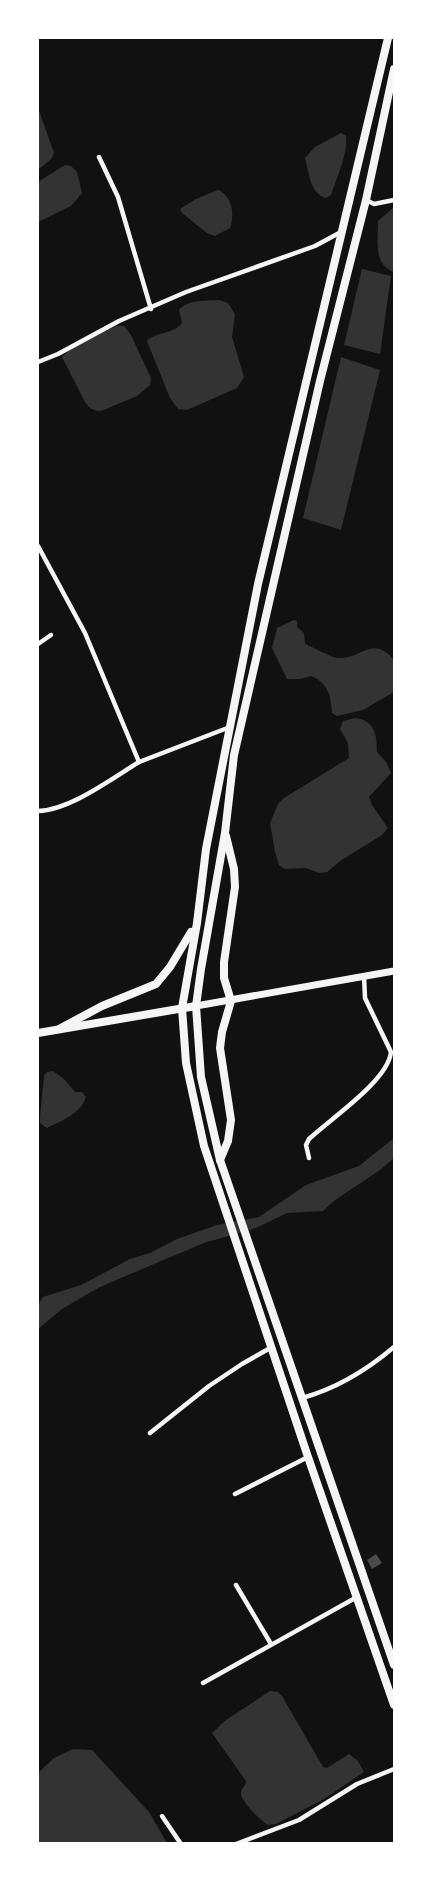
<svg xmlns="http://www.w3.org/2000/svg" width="432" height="1881" viewBox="0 0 432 1881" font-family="'Sofia Sans Condensed',sans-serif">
<rect width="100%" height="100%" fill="#111"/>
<g fill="#333">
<path d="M38 108 54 153 51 159 38 170Z"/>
<path d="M341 133 346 136C348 155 337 176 331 195L326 198C310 194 309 172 305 158L315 147Z"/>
<path d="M65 165 71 166 77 172 82 193 71 206 38 222V182Z"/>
<path d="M218 190C232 196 235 215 230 228L215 236 207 233 182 213 180 209 196 199Z"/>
<path d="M394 207V272C373 265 378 239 378 221Z"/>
<path d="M362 269 391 276 380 354 344 345Z"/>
<path d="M219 300 228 303 235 314 232 337 244 377 237 388 187 410 178 409 170 398 147 341C156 331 173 335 182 323L179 310C188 299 206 301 219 300Z"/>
<path d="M116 326H124L131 335 151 378 150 385 137 396 101 411C93 411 89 408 85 402L62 357 72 348Z"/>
<path d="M341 357 380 370 341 530 303 518Z"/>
<path d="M294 620 297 621V627L304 633 305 644C313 647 332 658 338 658 362 660 371 634 394 660V692L363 710 337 716 332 713C331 695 328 683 311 676L300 679H287L272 648 277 628Z"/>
<path d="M355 718C374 720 377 734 377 752L386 762 391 773 369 797 372 805 388 828 382 835 340 861 327 872 319 873 306 868 285 869 279 865 275 852 270 823 278 804 284 798 349 758 348 743 340 729 343 721Z"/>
<path d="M53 1071 64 1079 75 1092H82L86 1097C81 1114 62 1120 47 1128L40 1123V1117L44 1076 47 1072Z"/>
<path d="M394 1138V1158L380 1170 335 1200 323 1211 287 1213 256 1228 204 1243 121 1278 98 1288 62 1309 38 1329V1305L43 1297 81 1285 130 1259 150 1253 177 1239 217 1225 259 1217 306 1185 359 1166Z"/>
<path d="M270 1691 278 1692 282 1696 323 1767 327 1768 349 1754 358 1761 364 1772 324 1799 276 1824 268 1825C261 1821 239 1800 241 1792 242 1787 246 1786 246 1781L212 1733 226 1720Z"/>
<path d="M73 1749 92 1750 149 1812 167 1843H38V1773L54 1758Z"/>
</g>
<path fill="#4a4a4a" d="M376 1554 382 1563 372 1569 367 1560Z"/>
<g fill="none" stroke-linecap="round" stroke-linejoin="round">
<g stroke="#f5f5f5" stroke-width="4.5">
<path d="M99 157 118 197 151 309"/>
<path d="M366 200 374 204 394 200"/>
<path d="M38 362 58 354 119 321 186 292 315 246 341 232"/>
<path d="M38 546 85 633 139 762 230 727"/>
<path d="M38 644 51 635"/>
<path d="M38 811C70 810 111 779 139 762"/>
<path d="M309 1158 306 1145 309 1139C330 1119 388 1081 391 1052L365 998 364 976"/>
<path d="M302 1398C335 1389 368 1369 394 1347"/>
<path d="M150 1433 209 1386 242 1364 272 1347"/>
<path d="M235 1494 308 1457"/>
<path d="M236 1585 271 1644"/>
<path d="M203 1683 357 1597"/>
<path d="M162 1816 181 1844"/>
<path d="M236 1844 299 1820 357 1784 394 1769"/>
</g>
<path stroke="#f5f5f5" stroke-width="7" d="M196 1006 394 971"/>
<g stroke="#f5f5f5" stroke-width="8">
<path d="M388 38 258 584 206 849 197 923 182 1008 186 1063 204 1146 308 1457 394 1705"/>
<path d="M394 69 366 200 320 381 234 755 225 833 201 969 196 1006 201 1077 220 1160 394 1665"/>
<path d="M59 1029 102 1006 156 984 170 967 191 932"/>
<path d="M38 1033 196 1006"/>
<path d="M220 1160 228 1141 231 1120 220 1048 222 1032 231 1001 224 978V962L235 887 234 869 226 836"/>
</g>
</g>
<rect width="432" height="1881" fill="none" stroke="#ffffff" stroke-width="78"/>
</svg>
